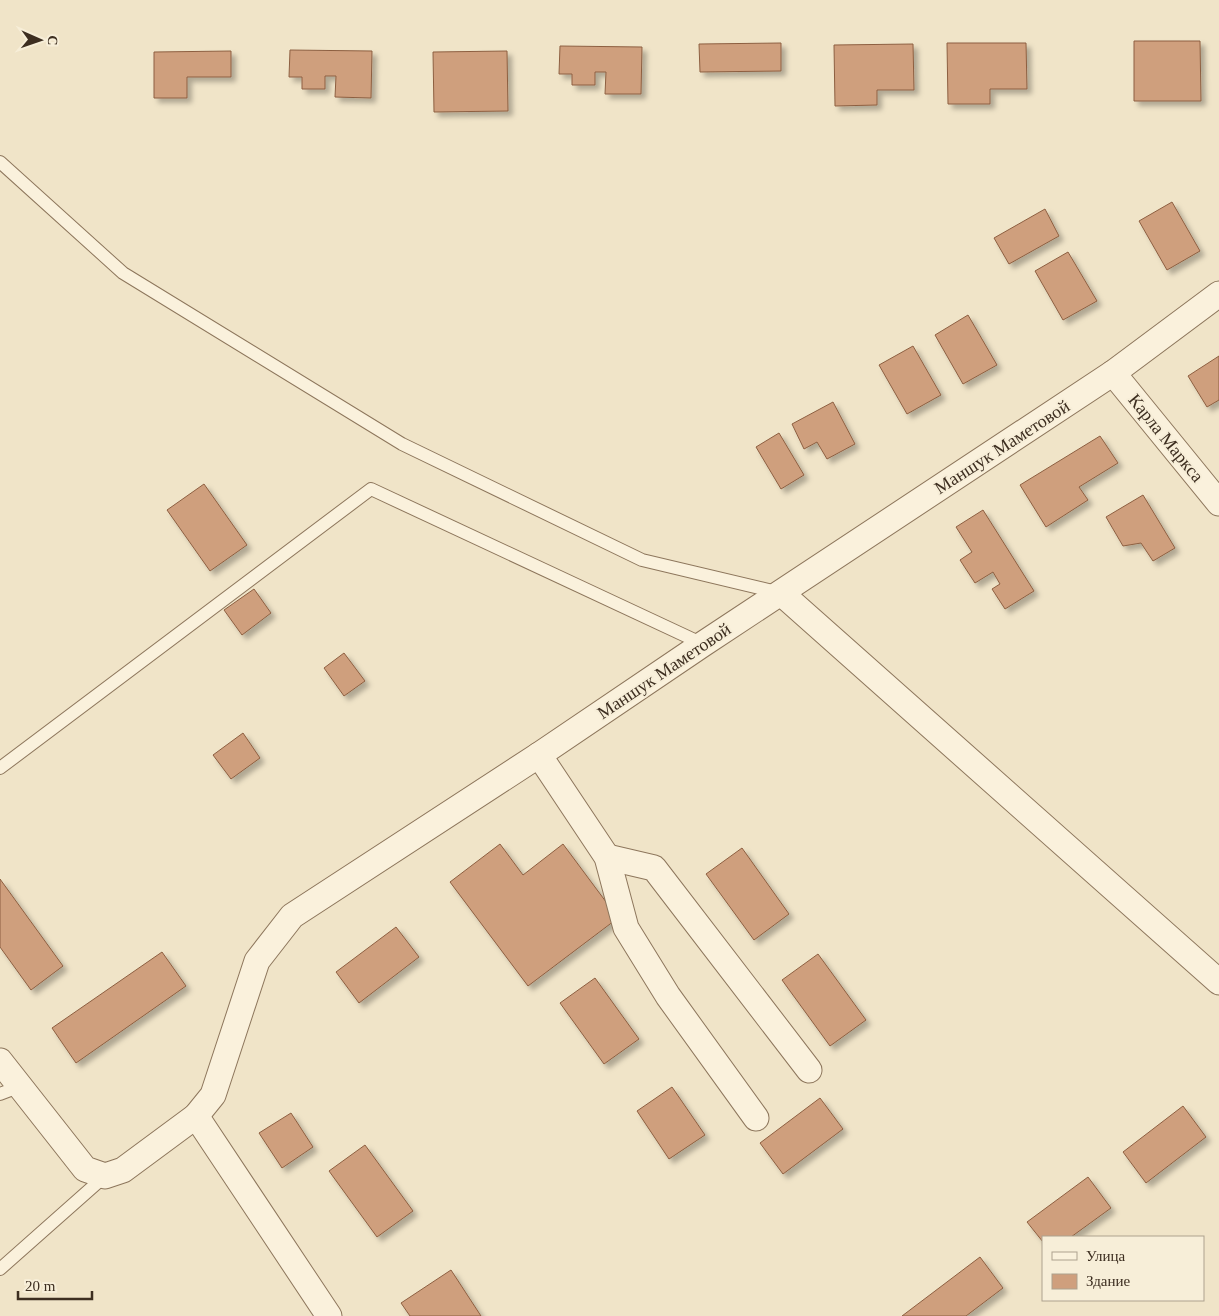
<svg xmlns="http://www.w3.org/2000/svg" width="1219" height="1316" viewBox="0 0 1219 1316" font-family="Georgia,serif">
<defs>
<filter id="shadow"><feDropShadow dx="4.5" dy="4.5" stdDeviation="2.5" flood-color="#0004"/></filter>
</defs>
<rect width="100%" height="100%" fill="#f0e4c8"/>
<g fill="#cf9f7d" stroke="#8d5f41" filter="url(#shadow)">
<path d="M1134 41H1200L1201 101H1134Z"/>
<path d="M781 43V71L700 72 699 44Z"/>
<path d="M947 43H1026L1027 89H990V104H948Z"/>
<path d="M913 44 914 90H877V105L835 106 834 45Z"/>
<path d="M560 46 642 47 641 94H605L606 72H595V85H572V74H559Z"/>
<path d="M290 50 372 51 371 98 335 97 336 76H325V89H302V77H289Z"/>
<path d="M231 51V77H187V98H154V52Z"/>
<path d="M507 51 508 111 434 112 433 52Z"/>
<path d="M1172 202 1200 251 1167 270 1139 221Z"/>
<path d="M1045 209 1059 236 1009 264 994 238Z"/>
<path d="M1068 252 1097 301 1063 320 1035 271Z"/>
<path d="M968 315 997 365 963 384 935 335Z"/>
<path d="M913 346 941 395 907 414 879 365Z"/>
<path d="M1219 356V400L1207 407 1188 376Z"/>
<path d="M833 402 855 444 827 459 817 442 804 449 792 424Z"/>
<path d="M779 433 804 475 781 489 756 447Z"/>
<path d="M1100 436 1118 463 1079 487 1088 500 1046 527 1020 485Z"/>
<path d="M204 484 247 545 210 571 167 510Z"/>
<path d="M1143 495 1175 548 1153 561 1141 543 1123 546 1106 517Z"/>
<path d="M983 510 1034 591 1005 609 992 589 1000 584 993 572 975 583 960 560 972 552 956 527Z"/>
<path d="M254 589 271 613 242 635 224 610Z"/>
<path d="M344 653 365 681 344 696 324 668Z"/>
<path d="M243 733 260 758 231 779 213 755Z"/>
<path d="M500 844 523 875 563 844 618 918 528 986 450 882Z"/>
<path d="M742 848 789 914 754 940 706 874Z"/>
<path d="M0 879 63 966 31 990 0 947Z"/>
<path d="M396 927 419 957 359 1003 336 972Z"/>
<path d="M162 952 186 986 76 1063 52 1028Z"/>
<path d="M818 954 866 1020 830 1046 782 980Z"/>
<path d="M595 978 639 1039 604 1064 560 1003Z"/>
<path d="M672 1087 705 1135 669 1159 637 1111Z"/>
<path d="M820 1098 843 1129 783 1174 760 1143Z"/>
<path d="M1183 1106 1206 1137 1146 1183 1123 1152Z"/>
<path d="M291 1113 313 1147 282 1168 259 1133Z"/>
<path d="M365 1145 413 1211 377 1237 329 1171Z"/>
<path d="M1088 1177 1111 1208 1071 1237H1043V1242L1027 1222Z"/>
<path d="M980 1257 1003 1288 966 1316H902Z"/>
<path d="M451 1270 481 1316H410L401 1303Z"/>
</g>
<g fill="none" stroke-linecap="round" stroke-linejoin="round">
<g stroke="#8d765c" stroke-width="14">
<g id="lane">
<path d="M0 162 123 273 402 444 642 560 781 593"/>
<path d="M0 768 371 489 703 644"/>
<path d="M0 1094 21 1086"/>
<path d="M0 1269 105 1176"/>
</g>
</g>
<g stroke="#8d765c" stroke-width="27">
<g id="street">
<path d="M1113 373 1219 503"/>
<path d="M781 593 1219 982"/>
<path d="M539 755 607 857 626 928 668 996 756 1118"/>
<path d="M607 857 654 868 809 1070"/>
<path d="M0 1061 85 1169 105 1176 123 1170 196 1116 213 1095 257 961 292 916 539 755 703 644 1113 373 1219 294"/>
<path d="M196 1116 329 1316"/>
</g>
</g>
<use href="#lane" stroke="#faf1dc" stroke-width="12"/>
<use href="#street" stroke="#faf1dc" stroke-width="25"/>
</g>
<g text-anchor="middle" stroke-width="4" stroke-linejoin="round" paint-order="stroke">
<g font-size="18" fill="#3d2e20" stroke="#f7eed8">
<text transform="translate(1166 438) rotate(51)" y="6">Карла Маркса</text>
<text transform="translate(1002 447) rotate(-33)" y="6">Маншук Маметовой</text>
<text transform="translate(664 671) rotate(-34)" y="6">Маншук Маметовой</text>
</g>
</g>
<rect x="1042" y="1236" width="162" height="65" fill="#f7eed8" stroke="#ada18e"/>
<rect x="1052" y="1252" width="25" height="8" fill="#faf1dc" stroke="#ada18e"/>
<text x="1086" y="1261" font-size="15" fill="#3d2e20">Улица</text>
<rect x="1052" y="1274" width="25" height="15" fill="#cf9f7d" stroke="#ada18e"/>
<text x="1086" y="1286" font-size="15" fill="#3d2e20">Здание</text>
<g transform="translate(40 40) rotate(92)" stroke="#f7eed8" stroke-width="4" paint-order="stroke">
<path d="M0-4L9 19L0 12L-9 19Z" fill="#3d2e20"/>
<text y="-8" font-size="14" font-weight="bold" text-anchor="middle" fill="#3d2e20">С</text>
</g>
<path d="M18 1291v8h74v-8" fill="none" stroke="#3d2e20" stroke-width="2.5"/>
<text x="25" y="1291" font-size="15" fill="#3d2e20" stroke="#f7eed8" stroke-width="4" paint-order="stroke">20 m</text>
</svg>
